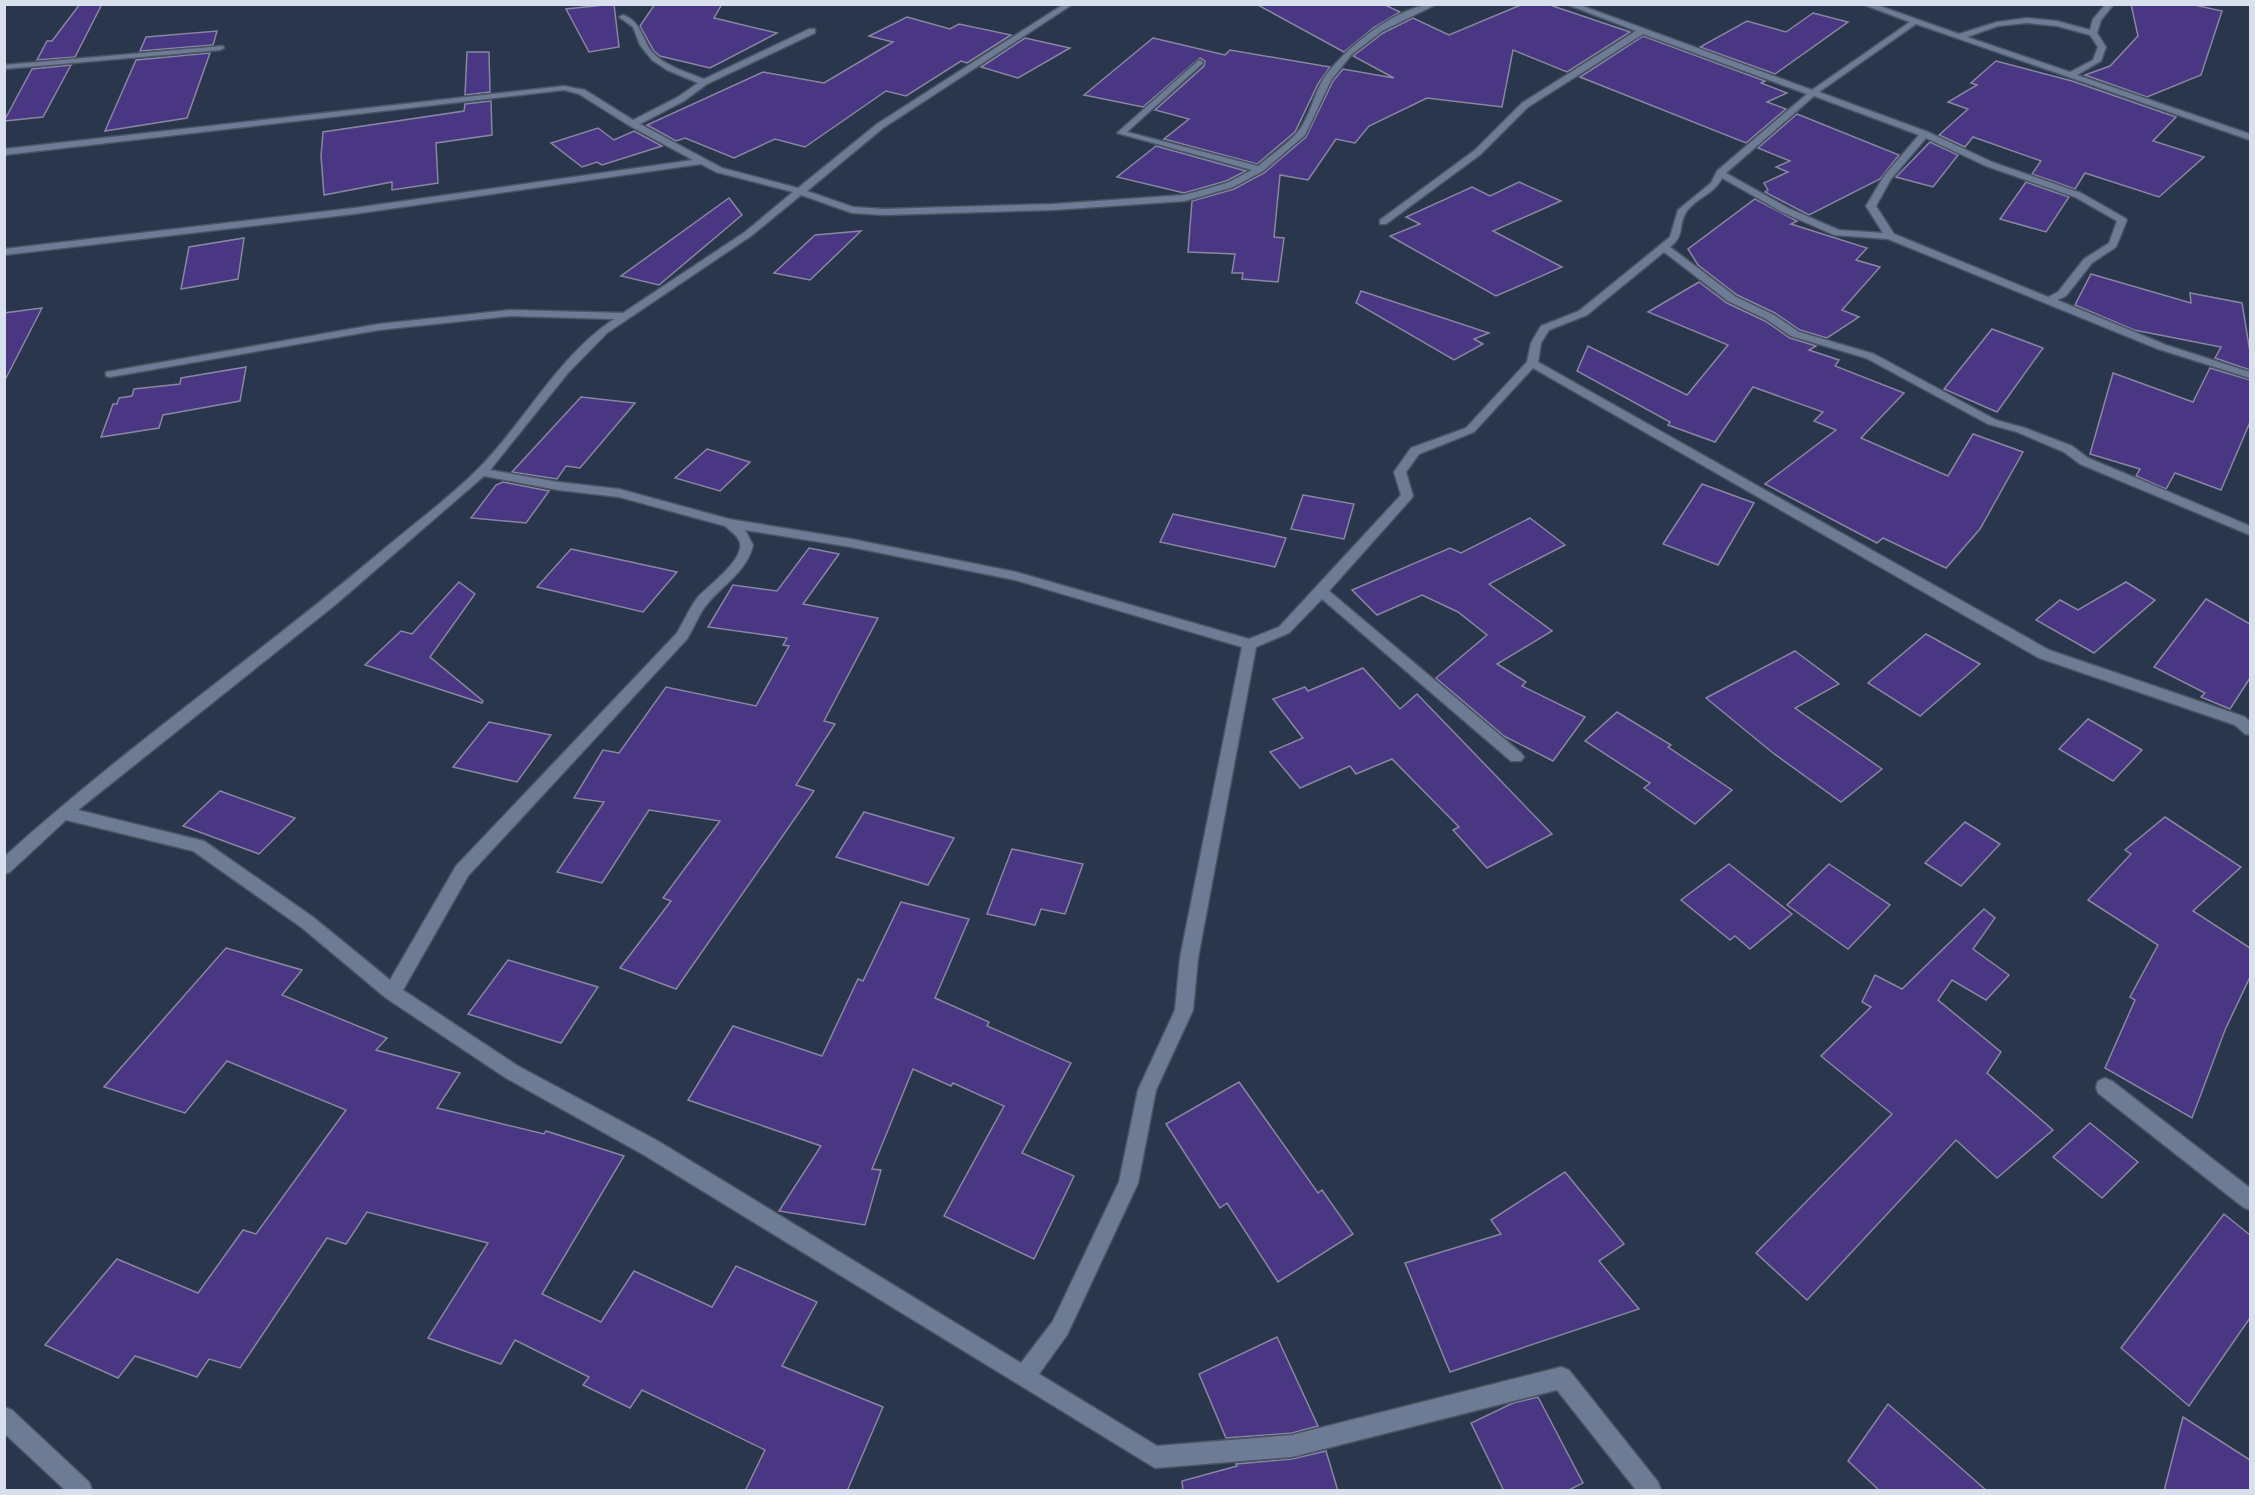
<svg xmlns="http://www.w3.org/2000/svg" width="2255" height="1495" viewBox="0 0 2255 1495" font-family="Lora,serif">
<rect width="100%" height="100%" fill="#29364b"/>
<g fill="#493784" stroke="#8986a1" stroke-width="1.5">
<path d="M80 4H102L75 57 37 60 47 41H52Z"/>
<path d="M614 4 619 47 589 52 566 9Z"/>
<path d="M655 4H722L714 18 777 33 710 68 660 56 654 51 640 26Z"/>
<path d="M1256 4H1383L1400 12 1373 28 1344 52Z"/>
<path d="M1523 4H1547L1630 32 1567 72 1513 50 1502 107 1427 98 1369 126 1355 143 1336 139 1308 180 1280 175 1274 237 1284 238 1278 282 1242 279 1243 273H1232L1235 254 1188 252 1192 201 1234 189 1264 173 1306 137 1333 81 1343 69 1394 78 1353 56 1383 33 1413 18 1449 35Z"/>
<path d="M2131 4H2190L2222 11 2201 75 2147 97 2085 75 2110 66 2138 36Z"/>
<path d="M1813 13 1848 22 1775 74 1700 47 1747 21 1786 32Z"/>
<path d="M907 17 950 29 959 24 1011 35 967 63 961 61 906 96 886 91 805 147 775 139 734 158 685 138 676 141 647 125 763 72 824 83 893 42 869 36Z"/>
<path d="M217 31 213 45 140 51 146 37Z"/>
<path d="M1643 36 1765 81 1761 83 1787 93 1767 102 1786 109 1746 143 1580 77Z"/>
<path d="M1025 38 1070 48 1018 78 981 67Z"/>
<path d="M1153 38 1225 55 1230 50 1330 67 1318 84 1295 132 1257 164 1164 139 1189 119 1155 110 1204 66 1205 61 1200 58 1143 107 1084 95Z"/>
<path d="M467 52H489L490 92 465 95Z"/>
<path d="M210 53 187 118 105 131 136 60Z"/>
<path d="M1996 61 2072 81 2176 117 2153 141 2204 157 2159 197 2085 173 2075 189 2032 174 2041 161 1973 137 1965 147 1939 135 1968 109 1948 102 1977 85 1971 83Z"/>
<path d="M71 65 43 117 4 121 32 69Z"/>
<path d="M491 101 492 135 436 143 438 183 392 190V182L324 195 321 156 323 132 464 111 465 104Z"/>
<path d="M1797 114 1899 155 1880 179 1809 215 1765 192 1768 190 1764 183 1788 172 1776 167 1790 161 1758 148Z"/>
<path d="M598 128 614 140 634 131 662 146 602 165 597 162 582 167 551 143Z"/>
<path d="M1930 142 1958 155 1933 187 1896 177Z"/>
<path d="M1156 146 1246 171 1226 181 1184 193 1117 177Z"/>
<path d="M1519 182 1561 201 1493 231 1562 267 1496 296 1390 236 1420 224 1406 217 1472 187 1490 196Z"/>
<path d="M2026 182 2069 197 2046 232 2000 219Z"/>
<path d="M729 198 742 215 659 285 621 276Z"/>
<path d="M1755 199 1797 221 1791 224 1867 248 1856 260 1880 267 1842 310 1859 317 1827 338 1800 330 1775 313 1737 295 1698 265 1688 249Z"/>
<path d="M861 231 810 280 774 273 815 235Z"/>
<path d="M244 238 238 279 181 289 189 247Z"/>
<path d="M2091 274 2191 303 2190 293 2242 303 2250 352V370L2215 358 2221 347 2134 330 2075 305Z"/>
<path d="M1699 282 1727 303 1765 321 1790 338 1816 346 1809 350 1839 360 1835 366 1904 393 1861 438 1948 476 1973 434 2023 452 1980 529 1946 568 1883 538 1877 543 1765 484 1836 430 1814 421 1823 412 1753 387 1715 442 1668 425 1670 422 1577 371 1588 346 1687 395 1728 345 1648 312Z"/>
<path d="M1361 291 1489 333 1474 339 1483 344 1454 360 1356 303Z"/>
<path d="M42 308 4 382V313Z"/>
<path d="M1992 329 2043 348 1997 412 1944 389Z"/>
<path d="M246 367 240 401 163 415 159 428 101 437 113 404H117L119 398 132 396 134 389 180 384 181 378Z"/>
<path d="M2210 368 2250 380V422L2221 490 2175 473 2166 489 2136 476 2140 469 2090 454 2113 373 2193 402Z"/>
<path d="M581 397 635 403 580 468 566 466 557 479 512 472Z"/>
<path d="M707 449 750 462 720 491 675 478Z"/>
<path d="M503 482 549 491 526 523 471 518 496 485Z"/>
<path d="M1702 484 1754 503 1718 565 1663 544Z"/>
<path d="M1303 495 1354 504 1344 539 1291 529Z"/>
<path d="M1173 514 1234 527 1286 538 1275 567 1160 542Z"/>
<path d="M1530 518 1565 545 1489 584 1552 631 1497 664 1526 682 1522 686 1585 717 1553 761 1504 736 1436 678 1487 635 1458 612 1422 595 1377 615 1352 590 1450 548 1461 553Z"/>
<path d="M809 548 839 554 803 604 878 618 824 721 835 724 796 785 814 791 676 989 620 968 671 901 663 898 720 821 649 810 602 883 557 872 604 802 574 798 603 750 619 753 666 687 756 706 789 646 783 645 787 638 708 627 733 585 777 591Z"/>
<path d="M571 549 677 572 643 612 537 587Z"/>
<path d="M459 582 475 594 430 657 483 701 482 703 365 665 401 631 412 634Z"/>
<path d="M2126 582 2155 600 2094 653 2036 620 2060 600 2078 610Z"/>
<path d="M2206 599 2250 624V678L2230 709 2201 697 2205 693 2154 667Z"/>
<path d="M1926 634 1980 664 1920 716 1868 683Z"/>
<path d="M1795 651 1839 684 1795 708 1882 769 1841 802 1773 753 1706 698Z"/>
<path d="M1363 668 1400 709 1417 694 1552 834 1487 868 1453 830 1459 827 1392 759 1356 774 1350 766 1300 788 1270 752 1303 738 1273 699 1305 687 1308 691Z"/>
<path d="M1617 712 1671 745 1668 747 1732 790 1695 824 1644 788 1650 783 1585 741Z"/>
<path d="M2088 719 2142 750 2113 781 2059 749Z"/>
<path d="M489 722 551 735 517 782 453 767Z"/>
<path d="M220 791 295 818 259 854 183 826Z"/>
<path d="M864 812 954 838 928 885 836 857Z"/>
<path d="M2165 817 2241 867 2193 911 2250 948V977L2225 1030 2192 1118 2105 1068 2135 1000 2130 997 2158 945 2088 900 2131 854 2125 850Z"/>
<path d="M1965 822 2000 844 1961 886 1925 863Z"/>
<path d="M1012 849 1083 864 1065 914 1041 909 1035 925 987 914Z"/>
<path d="M1729 864 1792 914 1750 949 1735 936 1730 940 1681 900Z"/>
<path d="M1829 864 1890 905 1848 949 1787 905Z"/>
<path d="M901 902 969 919 935 998 989 1022 987 1026 1071 1063 1022 1153 1074 1176 1034 1259 944 1216 1004 1106 953 1083 951 1086 913 1069 872 1169 881 1170 865 1225 779 1211 821 1146 688 1100 733 1026 822 1056 858 979 863 981Z"/>
<path d="M1984 909 1995 918 1973 949 2009 975 1986 1000 1952 980 1938 1000 2001 1052 1987 1073 2053 1130 1997 1178 1956 1140 1807 1300 1756 1253 1892 1114 1821 1056 1871 1007 1862 1002 1875 975 1902 989Z"/>
<path d="M226 948 302 970 282 995 387 1038 376 1050 460 1073 437 1108 544 1134 546 1131 624 1156 542 1294 601 1322 634 1271 712 1307 736 1266 817 1302 782 1366 883 1407 847 1491H745L765 1450 642 1390 630 1408 583 1385 589 1377 515 1340 501 1364 428 1338 488 1243 367 1212 346 1244 327 1238 240 1368 209 1359 197 1377 135 1356 118 1378 45 1345 117 1259 198 1293 243 1230 256 1234 346 1110 227 1061 185 1113 104 1087Z"/>
<path d="M508 960 598 987 561 1043 468 1014Z"/>
<path d="M1239 1082 1318 1193 1322 1190 1353 1234 1278 1282 1227 1203 1220 1208 1166 1124Z"/>
<path d="M2090 1123 2138 1162 2102 1198 2053 1157Z"/>
<path d="M1565 1172 1624 1244 1599 1261 1639 1309 1450 1372 1405 1263 1501 1234 1491 1220Z"/>
<path d="M2224 1214 2250 1235V1318L2189 1406 2121 1348Z"/>
<path d="M1277 1337 1318 1426 1292 1433 1226 1438 1199 1374Z"/>
<path d="M1538 1397 1583 1483 1567 1491H1504L1471 1423 1513 1403Z"/>
<path d="M1888 1404 1937 1447 1987 1491H1880L1848 1461Z"/>
<path d="M2183 1417 2250 1460V1491H2164Z"/>
<path d="M1326 1451 1338 1491H1183L1182 1481 1237 1466 1236 1464 1292 1459Z"/>
</g>
<g fill="none" stroke-linecap="round" stroke-linejoin="round">
<g stroke="#495465" stroke-width="3">
<g id="street">
<path d="M1064 4H1073L883 128 807 191 853 207 884 209 1053 204 1184 195 1227 183 1252 170 1117 133 1199 60 1203 62 1202 64 1127 132 1258 166C1271 155 1286 145 1297 133 1310 118 1313 95 1324 78 1345 48 1399 4 1437 4L1382 31 1352 54 1331 80 1305 135 1263 171 1233 187 1185 201 1053 210 884 215 852 213 801 195 751 236 607 333 568 373 490 470 558 482 619 489 729 519 851 539 1016 572 1249 639 1279 627 1401 495 1394 472 1411 448 1466 428 1527 362 1531 343 1541 326 1579 311 1670 237 1678 210 1711 183 1717 171 1807 94 1643 34 1528 107 1481 154 1386 224H1380V220L1475 150 1522 103 1636 31 1566 4H1577L1812 90 1910 22 1862 4H1874L1959 34 1997 22 2027 18 2057 21 2090 30 2093 19 2106 4H2114L2101 20 2097 33 2106 47 2101 61 2077 75 2250 134V140L2247 139 1916 24 1819 92 1928 132 1992 162 2081 193 2125 218 2127 220 2116 247 2092 263 2066 296 2057 300 2166 345 2250 372V378L2158 349 1888 239 1834 235 1782 212 1722 178C1715 194 1693 199 1685 214 1678 228 1685 235 1670 247L1736 297 1774 315 1799 332 1874 354 1996 420 2025 428 2072 446 2088 458 2250 526V535L2080 464 2064 452 2017 432 1988 424 1866 358 1791 336 1766 319 1728 301 1664 252 1587 315 1549 330 1541 343 1538 362 2049 650 2245 717 2250 722V735L2245 734 2235 725 2039 658 1533 368 1474 432 1419 454 1406 472 1413 496 1411 499 1329 591 1521 753 1524 757 1521 761H1511L1322 599 1289 633 1256 647 1198 958 1193 1010 1156 1090 1138 1183 1067 1335 1039 1374 1157 1446 1292 1435 1561 1367 1569 1370 1658 1482 1661 1490H1636L1557 1390 1292 1457 1155 1468 644 1155 506 1078 386 998 301 927 193 851 66 820 10 872 4 874V857C125 747 260 654 384 549 415 523 449 498 478 469 525 422 557 357 614 319L511 316 379 330 110 377 106 376V372L379 324 511 310 623 313 745 232 793 192 716 172 701 164 354 214 4 255V249L354 208 693 160 630 126 579 94 564 90 4 155V149L564 86 585 90 633 120 678 97 698 83 667 70 652 60 640 45 633 27 619 17 623 15C642 22 641 38 652 52 665 66 686 72 704 79L809 29H815V33L707 84 684 101 640 124 722 168 798 188 877 124ZM2027 23 2057 26 2090 35 2098 47 2093 60 2070 72 1967 37 1998 26ZM1814 96 1919 135 1884 176 1866 206 1883 233 1839 230 1788 208 1726 173ZM1926 138 1986 166 2075 197 2117 221 2109 243 2084 259 2058 292 2048 297 1894 234 1876 206 1891 179ZM484 476 558 490 619 497 725 526C730 531 738 535 740 543 744 560 709 585 698 597 690 607 684 621 677 633L456 866 390 980 313 917 204 841 78 810 335 605ZM745 530 851 547 1015 580 1242 647 1180 958 1175 1010 1138 1090 1119 1182 1053 1321 1021 1363 658 1141 518 1066 403 990 468 876 687 639C694 628 699 613 708 603 724 584 747 571 753 545Z"/>
<path d="M223 46 224 48 220 50 4 69V65Z"/>
<path d="M2105 1078 2112 1081 2250 1188V1210L2243 1207 2098 1093 2096 1087 2098 1081Z"/>
<path d="M4 1407 12 1410 89 1482 92 1490H65L4 1433Z"/>
</g>
</g>
<use href="#street" fill="#6d7c94" fill-rule="evenodd"/>
</g>
<rect width="2255" height="1495" fill="none" stroke="#d8e0ed" stroke-width="12"/>
</svg>
